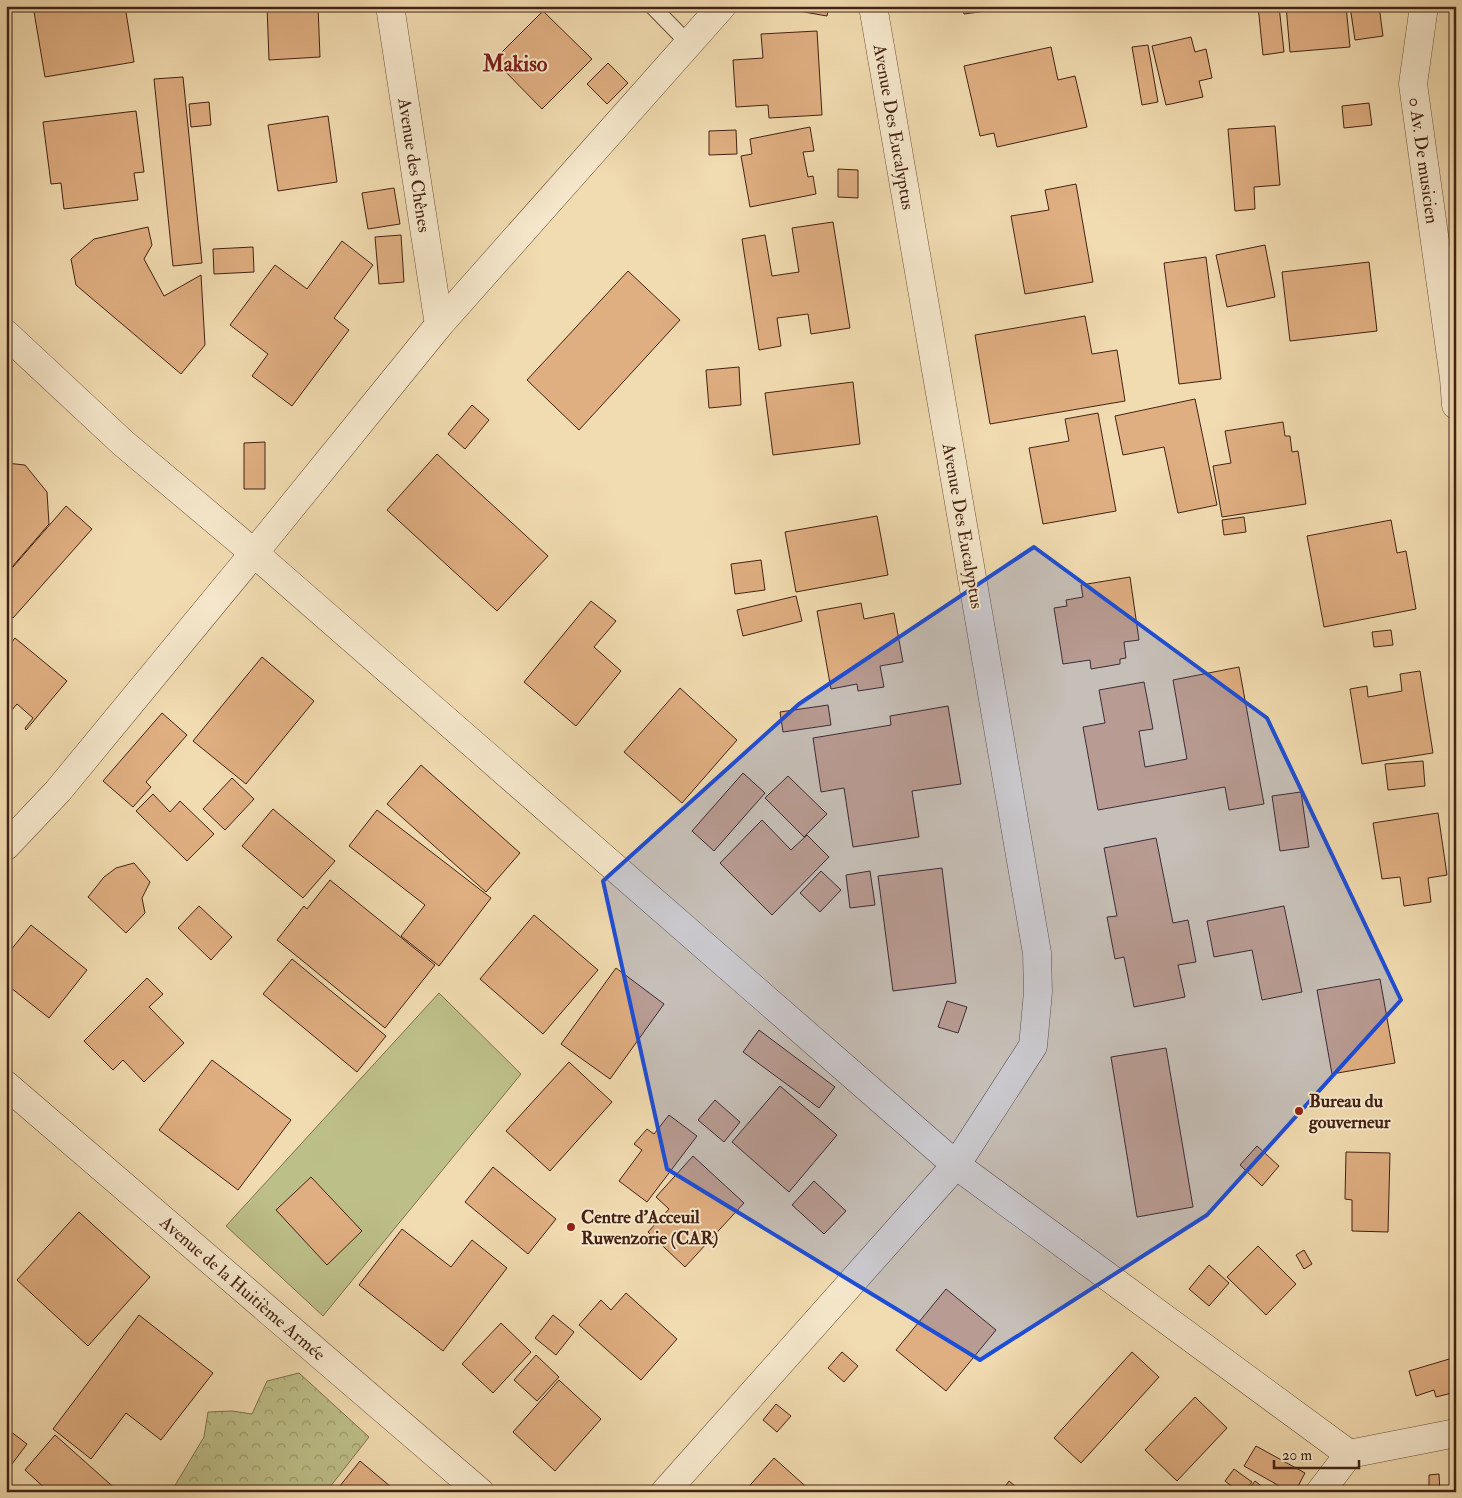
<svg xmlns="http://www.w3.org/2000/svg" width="1462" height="1498" viewBox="0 0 1462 1498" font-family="'IM FELL Double Pica',serif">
<defs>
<pattern id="forest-crowns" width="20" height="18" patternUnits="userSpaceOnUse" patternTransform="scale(1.25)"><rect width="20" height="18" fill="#bdbf89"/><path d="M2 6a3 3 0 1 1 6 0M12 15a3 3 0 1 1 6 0" fill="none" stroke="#9b9b6f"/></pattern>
</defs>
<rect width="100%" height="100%" fill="#f1dbb0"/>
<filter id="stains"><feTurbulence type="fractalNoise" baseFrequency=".004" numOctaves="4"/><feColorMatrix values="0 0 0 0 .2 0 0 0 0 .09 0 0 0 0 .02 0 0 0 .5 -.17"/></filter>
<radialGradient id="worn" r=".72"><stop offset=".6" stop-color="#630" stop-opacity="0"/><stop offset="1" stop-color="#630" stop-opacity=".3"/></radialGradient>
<path fill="url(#forest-crowns)" stroke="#80704e" d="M299 1373 369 1437 326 1492H171L204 1437 208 1412 232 1411 252 1414 267 1381Z"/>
<path fill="#bdbf89" stroke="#80704e" d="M439 993 521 1074 323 1316 226 1226Z"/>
<g fill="#dfae81" stroke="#432214">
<path d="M33 6H125L134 62 45 77Z"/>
<path d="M267 6H318L320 57 269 60Z"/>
<path d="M781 6H829L827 16 781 8Z"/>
<path d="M962 6H1016V7L964 14Z"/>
<path d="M1258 6H1279L1284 52 1263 55Z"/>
<path d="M1286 6H1346L1350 47 1290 52Z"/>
<path d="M1350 6H1379L1383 36 1355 40Z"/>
<path d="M543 11 592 59 542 109 494 60Z"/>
<path d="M817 31 822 115 769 118 768 105 736 107 733 60 763 58 761 34Z"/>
<path d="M1191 37 1195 52 1206 49 1212 78 1199 81 1203 97 1166 105 1152 46Z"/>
<path d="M1148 45 1158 102 1142 105 1132 47Z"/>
<path d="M1051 47 1058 80 1075 76 1087 127 997 147 994 133 980 136 964 66Z"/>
<path d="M608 63 628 83 607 104 587 84Z"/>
<path d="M183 77 202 263 173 266 154 79Z"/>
<path d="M209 102 211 125 191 127 189 104Z"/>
<path d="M1369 103 1372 125 1344 128 1342 106Z"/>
<path d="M136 111 144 172 134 173 138 200 64 209 61 183 51 184 43 122Z"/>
<path d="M328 116 337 182 278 191 268 125Z"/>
<path d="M1275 126 1280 185 1254 187 1255 209 1235 211 1228 129Z"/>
<path d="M810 127 814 151 803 152 808 177 813 176 816 194 750 207 741 156 752 154 750 139Z"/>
<path d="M736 130 737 154 709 155V131Z"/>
<path d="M838 169 858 170V198L838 197Z"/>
<path d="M1076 184 1093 282 1025 294 1011 216 1049 210 1045 190Z"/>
<path d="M394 188 400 224 368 229 362 193Z"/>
<path d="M833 222 850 328 811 334 808 314 777 318 781 346 759 350 742 239 765 235 772 276 799 272 792 228Z"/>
<path d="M148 227 152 245 144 259 164 296 201 275 205 345 181 374 76 285 71 259 94 239Z"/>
<path d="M401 235 404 282 379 284 375 237Z"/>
<path d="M342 241 373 265 334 318 349 330 292 406 252 376 268 354 230 325 275 265 307 289Z"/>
<path d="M1265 245 1275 297 1227 307 1216 255Z"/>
<path d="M253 247 254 272 214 274 213 249Z"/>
<path d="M1206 257 1221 379 1179 384 1164 263Z"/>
<path d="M1369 262 1377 331 1290 341 1282 272Z"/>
<path d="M628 271 680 320 579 430 527 380Z"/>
<path d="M1085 316 1092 354 1117 350 1125 401 990 424 975 335Z"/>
<path d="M739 367 741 405 709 408 706 370Z"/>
<path d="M853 382 860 444 773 455 765 393Z"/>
<path d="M1195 399 1217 505 1178 513 1164 447 1123 455 1115 416Z"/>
<path d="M472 405 489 420 465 449 448 434Z"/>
<path d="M1098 413 1116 511 1043 524 1029 448 1069 441 1065 419Z"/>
<path d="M1283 422 1285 436H1290L1292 452 1298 451 1306 504 1222 517 1213 466 1231 463 1225 431Z"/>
<path d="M265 442V489H244V443Z"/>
<path d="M437 454 548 556 497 611 387 510Z"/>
<path d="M6 463 25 465 47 492 49 524 12 567 6 562Z"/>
<path d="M66 506 92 529 13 618 6 612V575Z"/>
<path d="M877 516 888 575 796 592 785 532Z"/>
<path d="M1244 517 1246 532 1224 535 1222 520Z"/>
<path d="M1391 520 1397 553 1406 551 1416 609 1324 627 1307 536Z"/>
<path d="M761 560 765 590 735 594 731 564Z"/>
<path d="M1130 577 1139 640 1124 642 1126 658 1120 659V664L1091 669 1090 660 1063 664 1054 608 1067 606 1066 600 1083 597 1081 585Z"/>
<path d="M796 596 802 621 743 636 737 610Z"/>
<path d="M591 601 616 621 594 647 621 671 576 726 524 682Z"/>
<path d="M861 603 864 619 894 613 903 662 880 666 884 687 858 691 857 684 831 689 817 611Z"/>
<path d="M1391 630 1393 645 1374 647 1372 632Z"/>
<path d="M15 638 67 681 26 730 25 728 33 718 17 704 6 717V649Z"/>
<path d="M262 657 314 701 246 784 193 741Z"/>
<path d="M1239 667 1264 804 1229 810 1225 787 1098 810 1083 727 1105 723 1099 690 1144 682 1153 729 1139 731 1145 767 1187 759 1173 680Z"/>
<path d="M1420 671 1433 753 1362 764 1350 689 1367 686 1368 697 1402 691 1400 674Z"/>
<path d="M680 688 737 740 682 803 624 752Z"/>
<path d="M828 705 831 725 783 732 780 712Z"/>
<path d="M948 706 961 784 912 791 919 837 853 847 844 788 821 792 813 738 891 725 890 716Z"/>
<path d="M162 713 187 735 146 782 151 787 133 807 103 781Z"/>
<path d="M1423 761 1425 786 1388 790 1385 764Z"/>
<path d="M421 765 520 853 486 892 387 804Z"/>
<path d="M743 773 765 793 714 851 692 831Z"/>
<path d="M788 776 827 814 804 837 765 798Z"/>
<path d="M232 778 254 799 225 830 203 809Z"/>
<path d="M1301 792 1309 847 1280 851 1272 796Z"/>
<path d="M153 794 170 812 180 801 214 834 187 861 136 811Z"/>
<path d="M273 809 335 861 303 898 242 846Z"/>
<path d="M377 810 491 898 439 966 401 936 425 905 349 846Z"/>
<path d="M1438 813 1447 875 1428 878 1431 902 1404 906 1400 877 1382 879 1373 823Z"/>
<path d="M762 820 791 850 807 835 829 857 772 915 720 863Z"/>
<path d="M1156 838 1173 923 1188 920 1196 962 1178 965 1185 997 1134 1007 1124 957 1115 959 1107 917 1117 916 1104 848Z"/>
<path d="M134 863 150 882 142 898 145 913 126 933 88 897 104 877 116 868Z"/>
<path d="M942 868 956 983 893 991 878 876Z"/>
<path d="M821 871 841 890 820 912 800 893Z"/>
<path d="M870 871 875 905 850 908 846 875Z"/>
<path d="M330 880 435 965 385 1028 277 940 304 906 307 909Z"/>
<path d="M199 906 232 937 211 960 178 928Z"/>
<path d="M1284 906 1302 992 1262 1000 1252 950 1214 957 1207 921Z"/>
<path d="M534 915 598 970 543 1034 480 979Z"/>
<path d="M31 925 87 970 49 1018 6 984V956Z"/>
<path d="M292 959 386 1036 357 1072 263 994Z"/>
<path d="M616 968 664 1004 610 1079 561 1044Z"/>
<path d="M147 978 163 994 149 1007 184 1043 144 1082 123 1060 113 1070 84 1041Z"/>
<path d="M1380 979 1395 1063 1332 1074 1317 990Z"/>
<path d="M947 1001 967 1007 958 1033 938 1027Z"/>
<path d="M759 1030 835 1087 819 1108 743 1052Z"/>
<path d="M1166 1048 1193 1207 1137 1217 1111 1057Z"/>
<path d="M212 1060 291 1120 238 1190 159 1130Z"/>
<path d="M569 1062 612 1102 550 1171 506 1131Z"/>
<path d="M780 1086 837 1135 789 1192 732 1142Z"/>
<path d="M715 1100 740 1122 724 1142 698 1120Z"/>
<path d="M669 1115 697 1136 647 1202 619 1181 642 1150 634 1144 647 1129 654 1134Z"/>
<path d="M1257 1146 1279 1166 1262 1186 1240 1165Z"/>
<path d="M1346 1152 1390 1153 1388 1232 1352 1231V1200L1345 1199Z"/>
<path d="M693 1156 744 1203 685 1267 648 1232 669 1209 656 1197Z"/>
<path d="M493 1167 556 1219 528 1254 465 1202Z"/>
<path d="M311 1177 362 1231 327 1265 276 1210Z"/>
<path d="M814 1181 846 1211 824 1234 792 1205Z"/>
<path d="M79 1212 150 1277 88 1346 17 1280Z"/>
<path d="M402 1229 451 1267 472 1240 507 1268 443 1351 359 1285Z"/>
<path d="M1258 1246 1296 1284 1266 1315 1227 1277Z"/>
<path d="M1304 1250 1312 1264 1304 1269 1296 1255Z"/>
<path d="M1209 1265 1229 1283 1209 1306 1189 1289Z"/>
<path d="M946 1289 996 1330 946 1391 896 1350Z"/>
<path d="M626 1293 677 1339 641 1380 579 1325 601 1300 611 1310Z"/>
<path d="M139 1315 213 1373 161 1440 126 1413 91 1459 53 1429Z"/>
<path d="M553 1315 574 1332 556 1355 535 1338Z"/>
<path d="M501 1323 531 1352 493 1393 462 1364Z"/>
<path d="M842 1352 858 1366 844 1382 828 1368Z"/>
<path d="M1132 1352 1159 1377 1081 1463 1054 1438Z"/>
<path d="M536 1355 559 1377 537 1401 514 1380Z"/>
<path d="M1456 1357V1392L1436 1397 1434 1390 1416 1396 1409 1371Z"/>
<path d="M559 1380 601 1419 555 1471 513 1432Z"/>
<path d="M1195 1397 1227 1428 1177 1481 1145 1450Z"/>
<path d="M776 1404 791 1416 777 1432 763 1420Z"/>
<path d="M6 1428 27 1444 9 1468 6 1466Z"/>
<path d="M55 1435 119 1492H49L25 1470Z"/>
<path d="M1256 1446 1305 1473 1295 1492H1290L1244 1466Z"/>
<path d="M774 1458 812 1492H744Z"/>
<path d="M360 1461 397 1492H335Z"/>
<path d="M1234 1469 1252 1482 1244 1492H1239L1225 1481Z"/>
<path d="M1439 1474 1440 1492H1429V1475Z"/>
<path d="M1009 1481 1022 1492H1001Z"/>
<path d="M1255 1481 1269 1492H1247Z"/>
</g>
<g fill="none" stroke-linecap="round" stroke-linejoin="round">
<g stroke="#6e503b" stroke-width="17">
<path id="service" d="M652 6 689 44"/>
</g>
<g stroke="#6e503b" stroke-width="29">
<g id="minor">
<path id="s1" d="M390 6 439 325"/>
<path id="s2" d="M1424 6 1413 84 1454 378 1456 405"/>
<path d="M6 334 123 443 254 553 956 1165 1349 1454 1456 1433"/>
<path d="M6 846 58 791 254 553 439 325 722 6"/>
<path id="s3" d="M6 1085 480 1492"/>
<path d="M665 1492 956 1165 1033 1046 1038 992 1037 953 873 6"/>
<path d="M1320 1492 1349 1454"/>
</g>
</g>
<use href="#service" stroke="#f6e8cc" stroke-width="15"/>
<use href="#minor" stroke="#f6e8cc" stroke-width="28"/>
</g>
<path fill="#1d4ed8" fill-opacity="0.2" stroke="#1d4ed8" stroke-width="4" stroke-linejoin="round" d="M1034 547 1267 718 1401 1000 1207 1215 980 1360 667 1169 603 881 799 704Z"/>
<g fill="#8f2418" stroke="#f6e8cc" stroke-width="2">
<circle cx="1299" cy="1111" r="5"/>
<circle cx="571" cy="1227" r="5"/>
</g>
<g text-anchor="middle" stroke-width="4" stroke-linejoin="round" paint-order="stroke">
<g font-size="18" fill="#432214" stroke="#f6e8cc">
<text transform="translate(894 127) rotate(80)" y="6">Avenue Des Eucalyptus</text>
<text dy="6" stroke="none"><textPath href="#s2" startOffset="156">0 Av. De musicien</textPath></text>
<text dy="6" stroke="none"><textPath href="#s1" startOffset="161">Avenue des Chênes</textPath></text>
<text transform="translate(963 526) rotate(80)" y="6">Avenue Des Eucalyptus</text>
<text dy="6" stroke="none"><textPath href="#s3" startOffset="312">Avenue de la Huitième Armée</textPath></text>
</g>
<g font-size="18" font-weight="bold" fill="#432214" stroke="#f6e8cc" text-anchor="start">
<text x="1309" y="1107">Bureau du<tspan x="1309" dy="21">gouverneur</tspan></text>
<text x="581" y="1223">Centre d'Acceuil<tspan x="581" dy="21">Ruwenzorie (CAR)</tspan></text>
</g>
<g font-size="22" font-weight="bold" fill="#7a1f14" stroke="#f6e8cc">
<text x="515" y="71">Makiso</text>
</g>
</g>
<rect width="1462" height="1498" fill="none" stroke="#f1dbb0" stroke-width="25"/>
<rect x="8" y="8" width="1447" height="1483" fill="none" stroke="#432214" stroke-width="2.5"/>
<rect x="12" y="12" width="1437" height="1473" fill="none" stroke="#432214"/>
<path d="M1274 1460v8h85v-8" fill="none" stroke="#432214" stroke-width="2.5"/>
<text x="1282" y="1460" font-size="15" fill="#432214" stroke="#f6e8cc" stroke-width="4" paint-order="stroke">20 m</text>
<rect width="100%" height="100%" filter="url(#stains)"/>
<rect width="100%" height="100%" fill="url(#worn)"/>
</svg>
